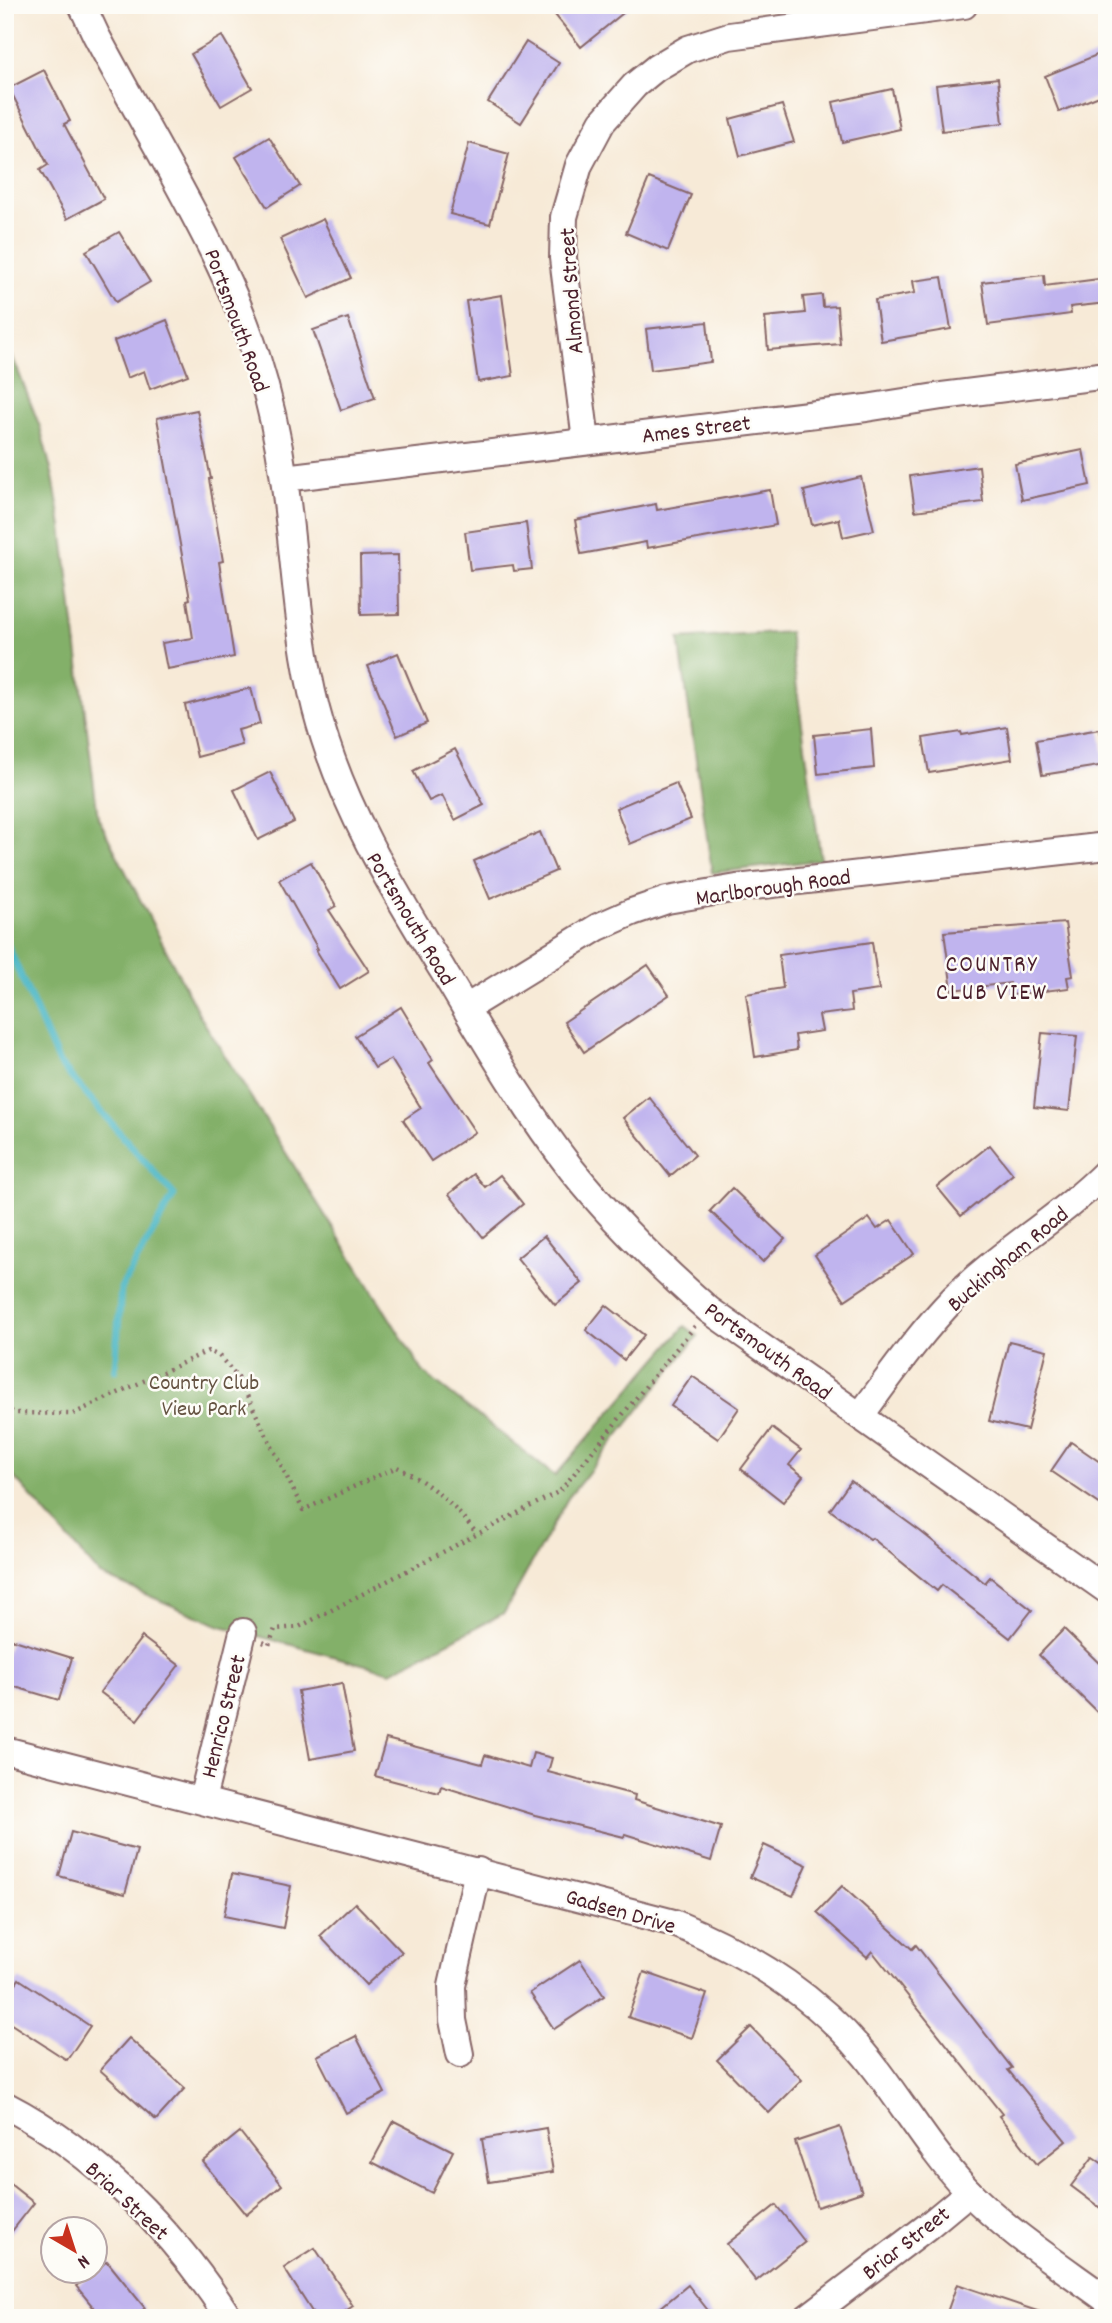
<svg xmlns="http://www.w3.org/2000/svg" width="1112" height="2323" viewBox="0 0 1112 2323" font-family="Dekko,sans-serif">
<rect width="100%" height="100%" fill="#fdfcf7"/>
<filter id="ink" filterUnits="userSpaceOnUse"><feTurbulence type="fractalNoise" baseFrequency=".0143" numOctaves="2"/><feDisplacementMap in="SourceGraphic" scale="14" xChannelSelector="R" yChannelSelector="G"/><feConvolveMatrix kernelMatrix="1 2 1 2 8 2 1 2 1" color-interpolation-filters="sRGB"/></filter>
<filter id="wash" filterUnits="userSpaceOnUse"><feTurbulence type="fractalNoise" baseFrequency=".00686" numOctaves="4" result="noise"/><feDisplacementMap in="SourceGraphic" scale="28" xChannelSelector="R" yChannelSelector="G"/><feGaussianBlur stdDeviation="1.57" result="paint"/><feColorMatrix in="noise" values="0 0 0 0 0 0 0 0 0 0 0 0 0 0 0 0 0 1.4 0 .05"/><feComposite in="paint" operator="in"/></filter>
<g filter="url(#wash)">
<rect width="100%" height="100%" fill="#f7ead7"/>
<g fill="#83b069" stroke="#66684a" stroke-width="2">
<path d="M5 343 15 363 40 427 53 477 62 527 98 818 200 1016 424 1373 555 1476 685 1326 698 1336 568 1498 504 1613 391 1672 218 1625 100 1575 5 1467Z"/>
<path d="M789 632 821 860 712 873 679 639Z"/>
</g>
<g fill="none" stroke-linecap="round" stroke-linejoin="round">
<path stroke="#49b6c5" stroke-width="7" d="M5 940 59 1063 174 1195 121 1288 115 1370"/>
</g>
<g id="blocks">
<g fill="#c0b4ee">
<path d="M547 5H633L581 47Z"/>
<path d="M222 36 252 88 221 106 191 54Z"/>
<path d="M526 42 559 63 521 123 488 102Z"/>
<path d="M1099 54 1107 74V93L1059 112 1045 76Z"/>
<path d="M44 70 70 121 64 124 104 199 67 219 40 170 48 165 9 88Z"/>
<path d="M998 78 1003 123 942 131 936 85Z"/>
<path d="M892 89 900 129 842 142 833 102Z"/>
<path d="M782 105 794 142 740 156 730 119Z"/>
<path d="M269 137 300 186 267 207 236 157Z"/>
<path d="M469 143 509 154 490 224 450 214Z"/>
<path d="M649 178 691 195 668 251 626 233Z"/>
<path d="M323 219 351 278 308 298 280 239Z"/>
<path d="M119 232 150 282 116 302 86 251Z"/>
<path d="M1044 275 1045 286 1107 278V303L1070 307 1071 314 988 325 982 282Z"/>
<path d="M942 277 951 329 881 341 875 300 915 293 913 281Z"/>
<path d="M502 295 513 376 478 382 466 301Z"/>
<path d="M822 295 823 307 837 306 840 344 768 350 765 317 805 313 803 297Z"/>
<path d="M348 318 375 398 341 410 313 330Z"/>
<path d="M167 320 188 375 150 389 144 371 127 378 114 341Z"/>
<path d="M707 322 711 362 651 370 646 329Z"/>
<path d="M197 410 211 479H209L223 561 219 562 234 657 167 669 162 643 193 638 187 600 190 599 157 418Z"/>
<path d="M1083 450 1090 485 1022 500 1015 464Z"/>
<path d="M979 466 983 502 915 511 910 476Z"/>
<path d="M861 477 874 530 843 537 839 519 812 525 804 491Z"/>
<path d="M770 490 776 525 647 548 646 542 581 554 575 520 656 504 657 510Z"/>
<path d="M526 523 532 569 514 571 513 565 470 570 465 532Z"/>
<path d="M398 555 399 614 361 615 360 556Z"/>
<path d="M398 653 427 723 397 736 368 666Z"/>
<path d="M251 688 260 724 238 730 242 745 197 757 185 705Z"/>
<path d="M1007 727 1012 759 929 773 923 738 961 732 962 735Z"/>
<path d="M871 729 874 768 818 774 814 735Z"/>
<path d="M1100 729 1105 765 1042 775 1036 740Z"/>
<path d="M455 749 484 805 455 820 442 795 429 801 413 771Z"/>
<path d="M270 772 294 822 258 840 234 790Z"/>
<path d="M676 783 691 819 630 844 616 808Z"/>
<path d="M540 832 556 871 490 899 474 861Z"/>
<path d="M311 862 336 906 329 910 369 971 340 989 316 950 318 949 279 880Z"/>
<path d="M1065 923 1073 976 1067 977 1069 988 1012 995 1010 983 952 990 944 932Z"/>
<path d="M872 942 879 990 850 994 852 1011 819 1015 822 1031 795 1035 797 1050 755 1057 746 994 783 988 779 955Z"/>
<path d="M648 965 669 995 584 1052 564 1022Z"/>
<path d="M401 1007 433 1060 429 1063 475 1132 431 1161 403 1120 421 1108 391 1059 375 1068 355 1036Z"/>
<path d="M1042 1033 1077 1036 1069 1111 1034 1107Z"/>
<path d="M649 1097 695 1155 670 1176 623 1118Z"/>
<path d="M990 1145 1013 1174 961 1216 937 1187Z"/>
<path d="M474 1174 485 1187 500 1175 523 1204 483 1237 449 1194Z"/>
<path d="M732 1188 785 1239 763 1262 710 1211Z"/>
<path d="M869 1218 877 1229 891 1220 914 1254 845 1300 815 1255Z"/>
<path d="M544 1236 582 1283 555 1305 517 1258Z"/>
<path d="M606 1305 644 1335 624 1360 586 1330Z"/>
<path d="M1009 1341 1047 1350 1027 1430 989 1421Z"/>
<path d="M692 1376 739 1408 718 1439 671 1406Z"/>
<path d="M772 1428 801 1450 789 1465 803 1476 783 1502 741 1469Z"/>
<path d="M1071 1442 1107 1467V1509L1051 1471Z"/>
<path d="M851 1481 920 1531 985 1583 990 1577 1032 1610 1010 1638 942 1585 937 1591 872 1538 870 1539 830 1510Z"/>
<path d="M1064 1629 1107 1671V1722L1039 1655Z"/>
<path d="M142 1637 179 1665 137 1720 100 1692Z"/>
<path d="M11 1639 72 1658 59 1700 5 1684V1657Z"/>
<path d="M342 1683 354 1751 310 1759 298 1691Z"/>
<path d="M386 1739 482 1764 485 1755 529 1768 533 1753 552 1758 548 1772 635 1795 634 1800 721 1827 711 1861 625 1834 624 1837 535 1815 441 1786 439 1793 375 1776Z"/>
<path d="M71 1832 137 1850 125 1894 59 1876Z"/>
<path d="M764 1845 807 1865 793 1896 750 1877Z"/>
<path d="M232 1874 291 1886 283 1928 224 1916Z"/>
<path d="M842 1886 912 1949 916 1945 1012 2068 1008 2070 1066 2141 1037 2164 999 2116 1002 2114 872 1951 867 1957 817 1912Z"/>
<path d="M355 1903 402 1952 366 1985 320 1936Z"/>
<path d="M580 1960 604 1996 554 2029 530 1993Z"/>
<path d="M644 1972 707 1994 692 2038 628 2017Z"/>
<path d="M19 1979 90 2026 67 2060 5 2020V2000Z"/>
<path d="M751 2027 802 2080 769 2113 717 2060Z"/>
<path d="M356 2036 385 2093 346 2113 317 2056Z"/>
<path d="M129 2038 185 2088 156 2120 100 2070Z"/>
<path d="M394 2121 453 2151 432 2193 372 2162Z"/>
<path d="M840 2127 862 2192 817 2207 795 2142Z"/>
<path d="M546 2128 553 2172 489 2182 482 2139Z"/>
<path d="M240 2132 282 2185 246 2215 203 2162Z"/>
<path d="M1093 2157 1107 2167V2213L1071 2186Z"/>
<path d="M5 2180 34 2203 5 2240Z"/>
<path d="M776 2205 805 2242 756 2281 727 2244Z"/>
<path d="M315 2248 353 2306 335 2318H316L284 2268Z"/>
<path d="M107 2261 145 2308 134 2318H102L76 2286Z"/>
<path d="M957 2284 1046 2314 1045 2318H945Z"/>
<path d="M688 2285 714 2318H648Z"/>
</g>
</g>
</g>
<g filter="url(#ink)">
<use href="#blocks" fill-opacity="0" stroke="#876667" stroke-width="2"/>
<g fill="none" stroke-linecap="round" stroke-linejoin="round">
<g stroke="#876667" stroke-width="30">
<g id="minor">
<path d="M82 5 96 35C121 82 147 128 173 175 204 232 235 290 255 352 268 393 278 436 284 479 295 556 297 634 316 709 341 805 391 886 442 969 483 1037 523 1107 572 1170 613 1221 660 1267 709 1310L1107 1590"/>
<path d="M586 441 563 258 564 217 579 165 602 122 635 85 656 68 688 49 729 36 964 5"/>
<path d="M284 478 866 408 942 396 1107 375"/>
<path d="M466 1008 598 927 632 912 667 900 737 888 1107 846"/>
<path d="M860 1416C890 1376 919 1334 954 1298 1001 1251 1060 1218 1107 1171"/>
<path d="M5 1750 674 1923C754 1956 826 2001 878 2072 908 2112 934 2155 968 2191 1006 2231 1062 2267 1107 2300"/>
<path d="M202 1800 243 1632"/>
<path d="M460 2054 453 2020 452 1986 478 1871"/>
<path d="M5 2105C96 2152 174 2232 229 2318"/>
<path d="M807 2318 928 2226 969 2192"/>
</g>
</g>
<g stroke="#876667" stroke-width="4.5" stroke-dasharray="2 5" stroke-linecap="butt">
<path d="M5 1407 14 1413 73 1414 208 1351 219 1356 238 1377 303 1510 397 1467C430 1483 454 1505 477 1534"/>
<path d="M263 1642 269 1645 275 1629 299 1627 560 1491 695 1326"/>
</g>
<use href="#minor" stroke="#fff" stroke-width="26"/>
</g>
</g>
<g text-anchor="middle" stroke-width="5" stroke-linejoin="round" paint-order="stroke">
<g font-size="23" fill="#4a1f2b" stroke="#fdfcf7">
<text transform="translate(570 291) rotate(-94)" y="8">Almond Street</text>
<text transform="translate(238 320) rotate(70)" y="8">Portsmouth Road</text>
<text transform="translate(696 428) rotate(-7)" y="8">Ames Street</text>
<text transform="translate(773 886) rotate(-8)" y="8">Marlborough Road</text>
<text transform="translate(412 918) rotate(59)" y="8">Portsmouth Road</text>
<text transform="translate(1007 1258) rotate(-40)" y="8">Buckingham Road</text>
<text transform="translate(769 1350) rotate(36)" y="8">Portsmouth Road</text>
<text transform="translate(222 1716) rotate(-76)" y="8">Henrico Street</text>
<text transform="translate(621 1910) rotate(16)" y="8">Gadsen Drive</text>
<text transform="translate(128 2200) rotate(43)" y="8">Briar Street</text>
<text transform="translate(905 2242) rotate(-38)" y="8">Briar Street</text>
</g>
<g font-size="23" fill="#655342" stroke="#fdfcf7">
<text x="204" y="1389">Country Club<tspan x="204" dy="26">View Park</tspan></text>
</g>
<g font-size="24" letter-spacing="2" fill="#4a1f2b" stroke="#fdfcf7">
<text x="992" y="971">COUNTRY<tspan x="992" dy="28">CLUB VIEW</tspan></text>
</g>
</g>
<rect width="1112" height="2323" fill="none" stroke="#fdfcf7" stroke-width="28"/>
<g transform="translate(74 2250) rotate(141)"><circle r="33" fill="#fdfcf7" stroke="#b5a4a5" stroke-width="2"/>
<path d="M0-5L12 26L0 18L-12 26Z" fill="#c8321e"/>
<text y="-10" font-size="19" font-weight="bold" text-anchor="middle" fill="#4a1f2b">N</text>
</g>
</svg>
